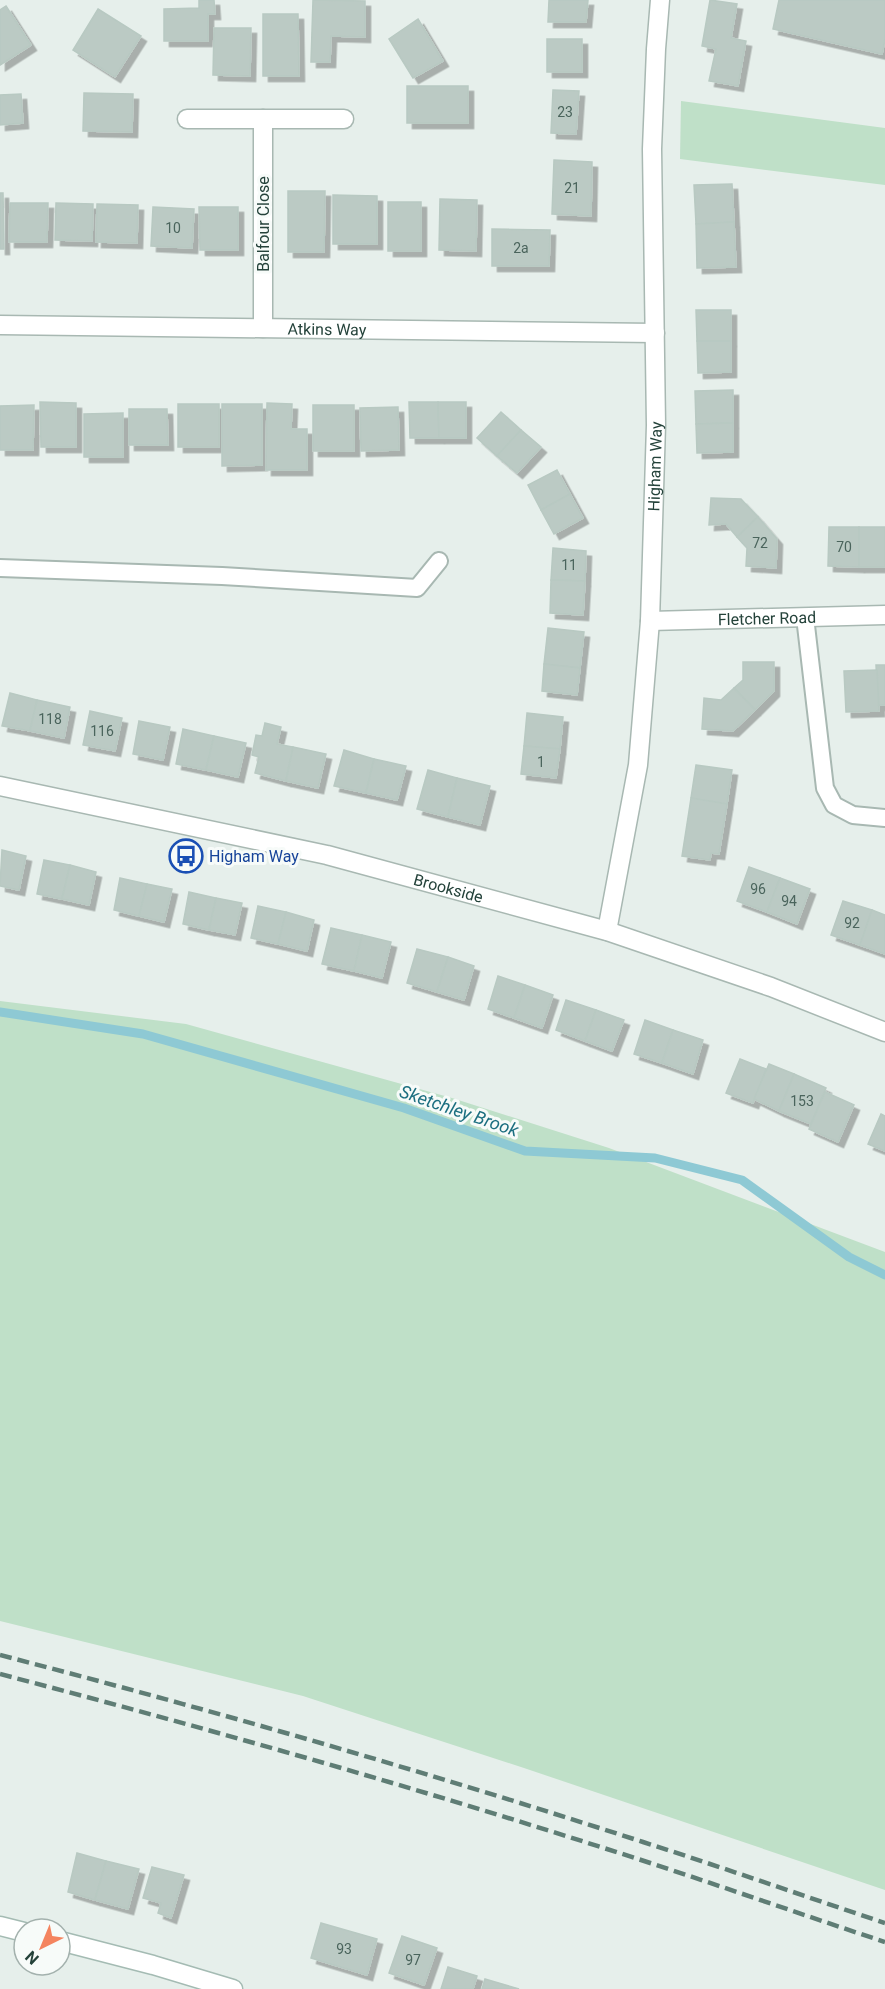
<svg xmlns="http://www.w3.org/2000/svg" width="885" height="1989" viewBox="0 0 885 1989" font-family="Roboto,sans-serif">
<defs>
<filter id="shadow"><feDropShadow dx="5.5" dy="5.5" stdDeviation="0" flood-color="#0004"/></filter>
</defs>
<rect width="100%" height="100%" fill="#e6efeb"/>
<g fill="#bfe0c8">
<path d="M681 101 885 128V185L680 159Z"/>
<path d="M0 1001 186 1024 452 1098 609 1148 885 1252V1890L524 1768 303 1696 0 1621Z"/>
</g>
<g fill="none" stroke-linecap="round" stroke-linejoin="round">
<path stroke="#8ec9d4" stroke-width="9" d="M0 1012 143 1034 404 1108 525 1151 655 1158 742 1180 849 1257 885 1275"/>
</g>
<g fill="#bbcac4" stroke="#b8c9c2" stroke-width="1.5" filter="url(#shadow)">
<path d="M199 0H214L215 14H208V41H164V9L199 8Z"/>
<path d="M313 0 365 1V37L331 36 330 62H311Z"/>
<path d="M549 0H588L586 22H548Z"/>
<path d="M710 0 737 4 731 38 746 41 738 86 709 81 716 49 702 46Z"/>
<path d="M779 0H885V39L882 54 773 29Z"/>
<path d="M6 6 31 45 0 65V10Z"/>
<path d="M98 9 141 36 115 77 73 50Z"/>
<path d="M263 14H298L299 76H263Z"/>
<path d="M418 19 443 61 413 78 389 39Z"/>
<path d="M214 28H251L250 76 213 75Z"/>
<rect x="547" y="39" width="35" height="33"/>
<rect x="407" y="86" width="61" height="37"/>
<path d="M553 90 579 91 576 134 551 133Z"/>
<path d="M84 93 133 94 132 132 83 131Z"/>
<path d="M21 94 23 123 0 125V95Z"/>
<path d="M554 160 592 162 591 216 552 214Z"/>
<path d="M732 184 734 222 696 224 694 185Z"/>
<path d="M288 191H325L324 252H288Z"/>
<path d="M0 193H3L4 249H0Z"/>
<path d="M333 195 377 196V244H333Z"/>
<path d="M440 199 477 200 476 251 439 250Z"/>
<rect x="388" y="202" width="33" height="49"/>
<path d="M10 203H48L47 242H9Z"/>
<path d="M56 203 93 204 92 241 55 240Z"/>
<path d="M97 204 138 205 137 243 96 242Z"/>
<path d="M153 207 194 209 192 248 151 246Z"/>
<path d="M199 207H238V250H200Z"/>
<path d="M734 222 736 267 697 268 696 224Z"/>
<path d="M492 229 550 230 549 266H492Z"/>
<path d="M696 310H731V341H697Z"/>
<path d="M697 341H731V372L698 373Z"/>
<path d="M733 390V423L696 424 695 391Z"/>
<path d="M40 402 76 403V447H41Z"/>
<path d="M409 402H438L439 438H410Z"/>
<path d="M438 402H466V438H439Z"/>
<path d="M267 403 292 404 291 429H307V470H266Z"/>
<rect x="178" y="404" width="41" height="43"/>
<path d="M222 404H262V465L222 466Z"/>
<path d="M34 405 33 450H0V406Z"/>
<rect x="313" y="405" width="41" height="46"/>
<path d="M398 407 399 450 361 451 360 408Z"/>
<path d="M129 409H167L168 445H129Z"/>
<path d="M501 412 521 430 497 456 477 438Z"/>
<path d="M123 413V457H84V414Z"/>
<path d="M733 423V452L697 453 696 424Z"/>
<path d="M521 430 541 447 517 473 497 456Z"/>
<path d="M557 470 570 494 541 510 528 485Z"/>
<path d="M570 494 583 518 554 534 541 510Z"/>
<path d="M711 498 741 499 758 517 737 537 726 524 709 525Z"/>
<path d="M758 517 777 539 776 568 746 566 747 548 737 537Z"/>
<path d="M829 527H859V567L828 566Z"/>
<rect x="859" y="527" width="26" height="40"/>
<path d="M553 548 586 551 585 581 551 580Z"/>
<path d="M551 580 585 581 583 615 550 613Z"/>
<path d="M548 628 584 632 580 668 544 664Z"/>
<path d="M743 662H774V691L755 710 734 688 743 680Z"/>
<path d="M544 664 580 668 577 695 542 691Z"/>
<path d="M876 665H885V705H878Z"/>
<path d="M877 670 879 711 846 712 844 671Z"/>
<path d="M734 688 755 710 733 731 702 729 704 698 721 700Z"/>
<path d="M10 693 37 700 30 731 2 726Z"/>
<path d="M37 700 70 707 64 738 30 731Z"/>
<path d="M90 711 122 718 115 751 83 745Z"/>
<path d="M527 713 563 717 560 749 524 746Z"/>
<path d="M139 721 170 727 163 760 133 754Z"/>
<path d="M265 723 281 727 277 744 293 747 286 781 255 773 259 757 252 755 256 735 262 736Z"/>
<path d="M183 729 214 736 206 770 176 764Z"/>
<path d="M214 736 246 743 238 777 206 770Z"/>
<path d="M524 746 560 749 556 778 521 774Z"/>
<path d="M293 747 326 754 318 788 286 781Z"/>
<path d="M344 750 374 759 366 793 334 786Z"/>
<path d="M374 759 406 766 397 800 366 793Z"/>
<path d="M696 765 732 770 727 804 691 798Z"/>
<path d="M428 770 457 778 448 817 417 809Z"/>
<path d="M457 778 490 786 480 825 448 817Z"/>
<path d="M691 798 727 804 719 854 711 853 710 860 682 856Z"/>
<path d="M2 850 26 856 19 890 0 886Z"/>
<path d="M44 860 70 865 62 899 37 894Z"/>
<path d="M70 865 96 872 89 905 62 899Z"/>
<path d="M749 867 780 878 767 912 737 901Z"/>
<path d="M120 878 147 884 139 916 114 910Z"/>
<path d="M780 878 810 889 797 924 767 912Z"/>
<path d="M147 884 172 889 164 922 139 916Z"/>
<path d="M189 892 216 898 209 930 183 924Z"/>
<path d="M216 898 242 903 235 935 209 930Z"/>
<path d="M843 901 872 910 860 945 831 935Z"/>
<path d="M258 906 286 912 278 944 251 938Z"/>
<path d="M872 910 885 915V954L860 945Z"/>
<path d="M286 912 314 920 307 951 278 944Z"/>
<path d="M331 928 362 935 354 971 322 964Z"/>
<path d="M362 935 391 942 382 978 354 971Z"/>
<path d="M417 949 448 957 437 992 407 983Z"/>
<path d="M448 957 474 966 464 1000 437 992Z"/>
<path d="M498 976 525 985 514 1018 488 1009Z"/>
<path d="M525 985 553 995 542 1028 514 1018Z"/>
<path d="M566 1000 596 1010 585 1041 556 1030Z"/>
<path d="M596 1010 624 1020 612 1051 585 1041Z"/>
<path d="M645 1020 673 1030 662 1063 634 1054Z"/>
<path d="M673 1030 703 1040 693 1074 662 1063Z"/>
<path d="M740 1059 766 1069 753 1103 726 1093Z"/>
<path d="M769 1064 794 1074 779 1111 754 1099Z"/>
<path d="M794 1074 826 1088 811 1124 779 1111Z"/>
<path d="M825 1092 854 1105 838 1142 809 1129Z"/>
<path d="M881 1114 885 1116V1151L868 1144Z"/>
<path d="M77 1853 106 1861 95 1900 68 1892Z"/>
<path d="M106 1861 139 1869 128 1909 95 1900Z"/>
<path d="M152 1867 184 1875 171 1918 158 1913 161 1903 143 1898Z"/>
<path d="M321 1923 377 1939 367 1975 311 1958Z"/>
<path d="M402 1936 437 1948 424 1985 389 1973Z"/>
<path d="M448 1967 477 1976 473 1989H441Z"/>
<path d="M485 1979 519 1989H482Z"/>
</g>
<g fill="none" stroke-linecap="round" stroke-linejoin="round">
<g stroke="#a8b8b2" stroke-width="20">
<g id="service">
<path d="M0 568 222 576 417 588 439 561"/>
<path d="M805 617 825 788 834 805 853 815 885 818"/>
</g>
</g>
<g stroke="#a8b8b2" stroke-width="21">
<g id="minor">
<path d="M187 119H344"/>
<path d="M263 119V328"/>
<path id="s1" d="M0 325 655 333"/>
<path id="s2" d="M650 621 885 615"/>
<path id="s3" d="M0 786 327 855 607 931 771 987 885 1032"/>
<path id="s4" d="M607 931 638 765 650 621 656 425 652 149 656 49 660 0"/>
</g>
</g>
<g stroke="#a4bbb3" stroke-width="21">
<g id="secondary">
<path d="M0 1926 24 1932"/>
<path d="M60 1941 153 1965 233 1989"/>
</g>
</g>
<use href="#service" stroke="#fff" stroke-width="16"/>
<use href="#minor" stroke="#fff" stroke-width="18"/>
<use href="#secondary" stroke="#fff" stroke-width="18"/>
<g stroke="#5f7d75" stroke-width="4.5" stroke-dasharray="12 6" stroke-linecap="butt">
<path d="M0 1655C216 1711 430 1773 643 1842 724 1868 804 1896 885 1923"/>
<path d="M0 1674C214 1730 428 1791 638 1859 721 1886 803 1915 885 1942"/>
</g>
</g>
<defs>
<g id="bus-ring" transform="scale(1.725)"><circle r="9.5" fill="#f7fbf9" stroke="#1a4fb4" stroke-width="1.5"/><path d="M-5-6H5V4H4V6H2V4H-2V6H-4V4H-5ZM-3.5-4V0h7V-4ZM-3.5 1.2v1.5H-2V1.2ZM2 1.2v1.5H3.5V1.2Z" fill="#1a4fb4"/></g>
</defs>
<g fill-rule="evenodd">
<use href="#bus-ring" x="186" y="856"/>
</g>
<g text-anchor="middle" stroke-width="6" stroke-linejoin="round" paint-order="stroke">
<g font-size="14" fill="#4a645c">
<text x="565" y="117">23</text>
<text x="572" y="193">21</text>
<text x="173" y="233">10</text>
<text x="521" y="253">2a</text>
<text x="760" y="548">72</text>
<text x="844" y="552">70</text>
<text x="569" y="570">11</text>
<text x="50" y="724">118</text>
<text x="102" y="736">116</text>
<text x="541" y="767">1</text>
<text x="758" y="894">96</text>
<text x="789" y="906">94</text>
<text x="852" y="928">92</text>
<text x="802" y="1106">153</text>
<text x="344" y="1954">93</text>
<text x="413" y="1965">97</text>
</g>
<g font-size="16" fill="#24423a" stroke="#f7fbf9">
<text transform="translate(263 224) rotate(-90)" y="6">Balfour Close</text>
<text dy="6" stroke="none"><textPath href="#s1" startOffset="327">Atkins Way</textPath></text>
<text dy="6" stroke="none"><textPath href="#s4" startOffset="468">Higham Way</textPath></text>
<text dy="6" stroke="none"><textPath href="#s2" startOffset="117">Fletcher Road</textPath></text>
<text dy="6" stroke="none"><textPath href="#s3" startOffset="460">Brookside</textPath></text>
</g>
<g font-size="16" fill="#164399" stroke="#f7fbf9" text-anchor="start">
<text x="209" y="862">Higham Way</text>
</g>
<g font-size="18" font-style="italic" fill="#1c6f80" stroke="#f7fbf9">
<text transform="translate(459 1111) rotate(19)" y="6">Sketchley Brook</text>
</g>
</g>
<g transform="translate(42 1947) rotate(223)"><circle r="28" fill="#f7fbf9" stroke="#a3b1ad" stroke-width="1.5"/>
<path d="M0-4.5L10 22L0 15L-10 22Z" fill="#f4845f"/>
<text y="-9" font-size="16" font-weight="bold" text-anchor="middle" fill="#24423a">N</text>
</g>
</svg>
